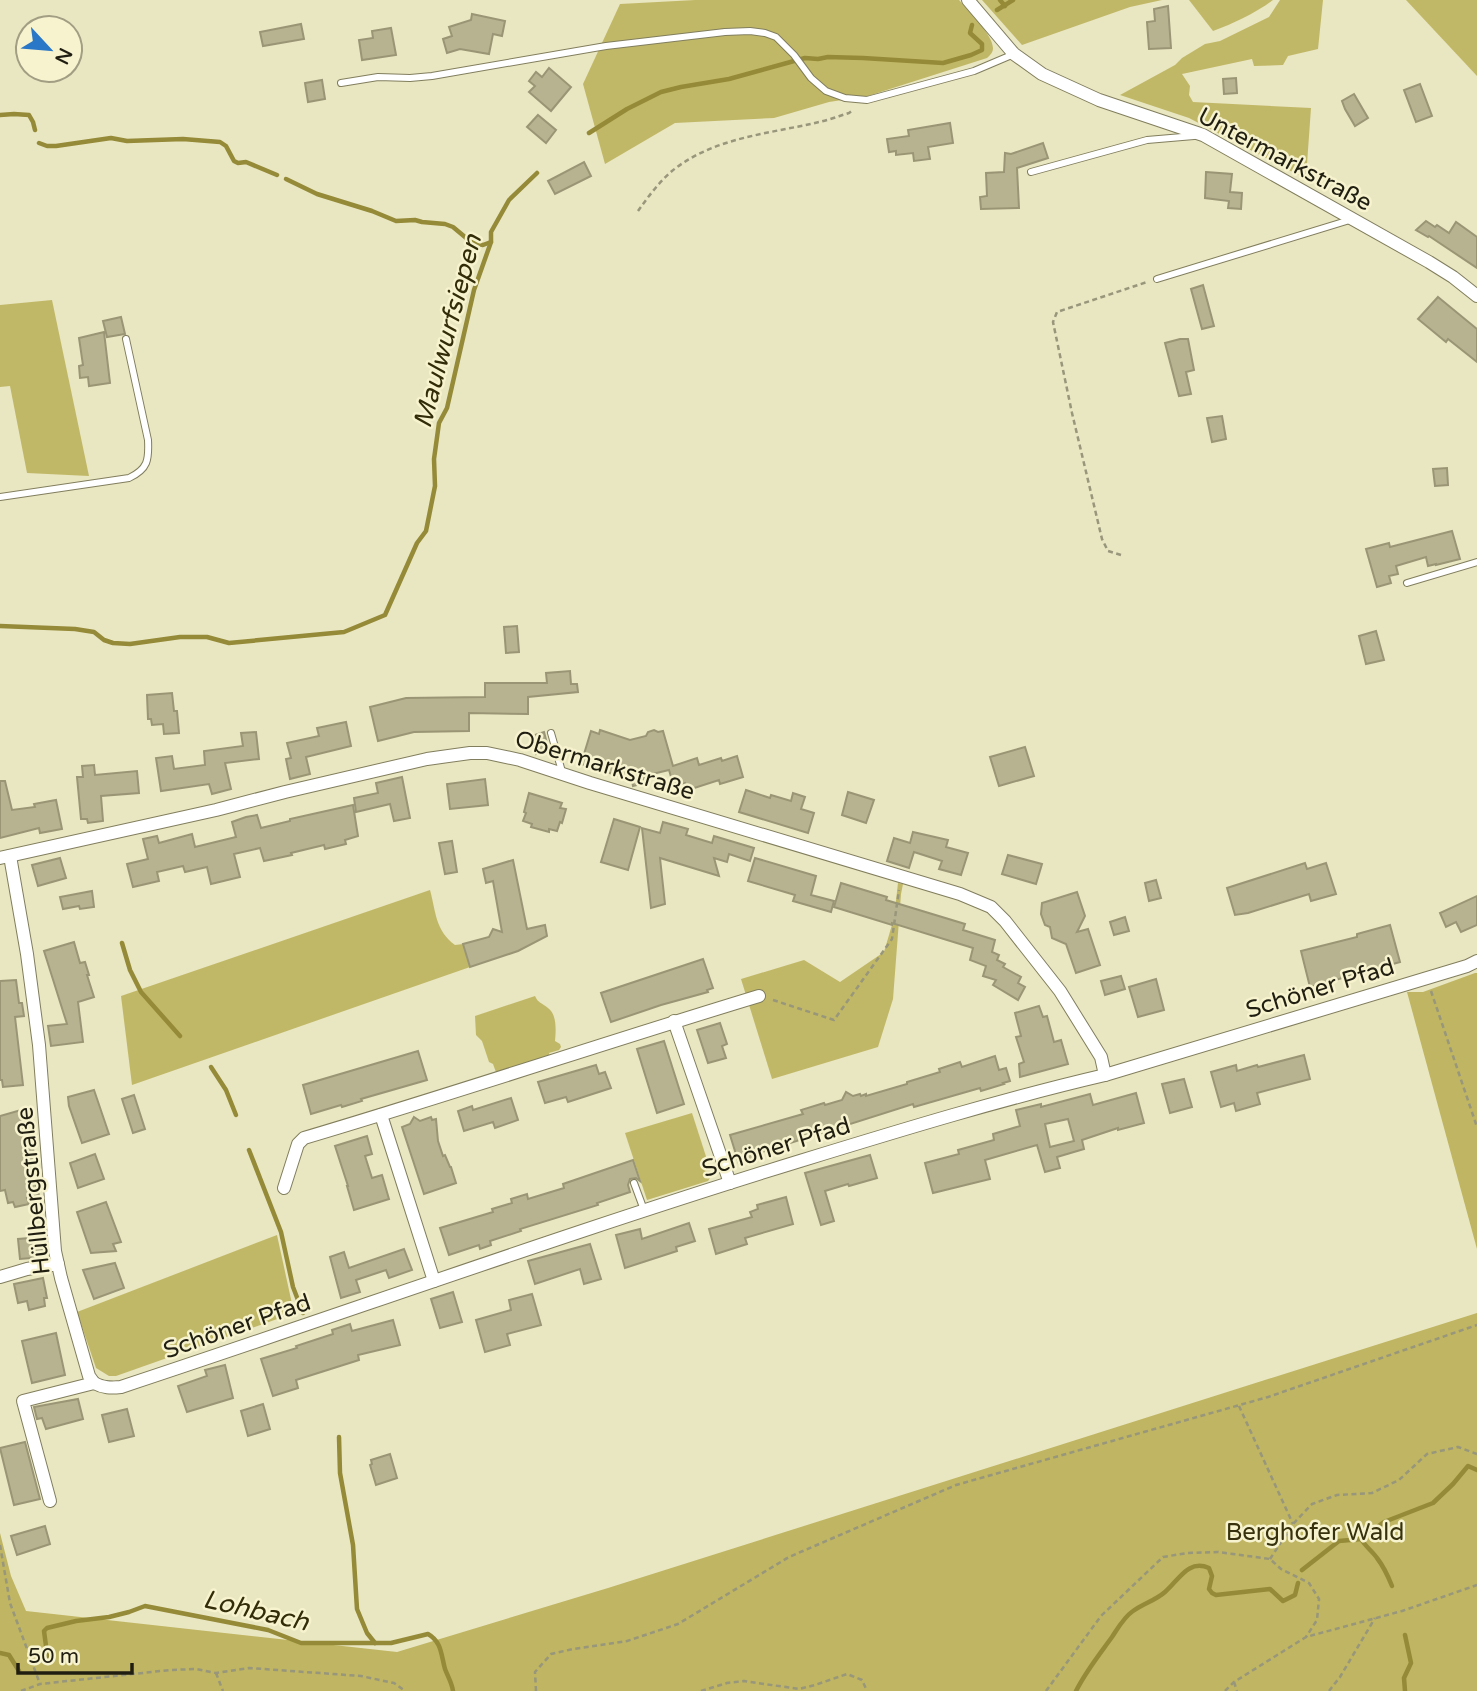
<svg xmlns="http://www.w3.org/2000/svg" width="1477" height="1691" viewBox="0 0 1477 1691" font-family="'Varela Round',sans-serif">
<rect width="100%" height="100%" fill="#e9e6c2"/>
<g fill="#c1b867">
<path d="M695 0H959C968 10 993 35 993 48 993 53 990 55 987 58L868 96 829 102 774 118 675 123 605 164 583 84 620 4Z"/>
<path d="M982 0H1162L1130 7 1022 45Z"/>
<path d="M1189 0H1273C1254 14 1234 23 1213 31Z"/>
<path d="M1280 0H1323L1318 49 1288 56 1283 65 1254 66 1252 59 1182 74 1190 86 1189 95 1193 102 1311 108 1306 178 1300 176 1189 118 1120 95 1175 65 1182 58 1205 44 1220 41 1269 17Z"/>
<path d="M1406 0H1477V76Z"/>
<path d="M52 300 89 476 27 473 10 386 0 387V305Z"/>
<path d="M898 883 903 884 901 894 893 999 878 1047 772 1079 741 979 804 960 840 982 884 952 894 918Z"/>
<path d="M430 890C436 912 435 930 455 945L463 944 470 967 132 1085 121 996Z"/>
<path d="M535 996C538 1003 542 1003 548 1008 557 1014 556 1031 555 1041L560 1044 561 1047 559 1050 549 1053 550 1057 497 1075 493 1064 489 1062 482 1041 476 1035 475 1016Z"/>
<path d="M692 1113 712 1175 708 1181 647 1200 625 1133Z"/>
<path d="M277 1235 294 1313 116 1376H109L96 1368 77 1312Z"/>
</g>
<g fill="#bfb562">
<path d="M1475 973H1477V1249L1407 992H1423Z"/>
<path d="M1477 1313V1691H0V1533L11 1576 26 1611 397 1652 608 1588Z"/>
</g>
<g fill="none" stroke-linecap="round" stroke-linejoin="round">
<g stroke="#958a37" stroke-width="4.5">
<path d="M1000 0 1005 6"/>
<path d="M997 10 1013 0"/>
<path d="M0 115 14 114 29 115 33 122 35 130"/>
<path d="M589 133 627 109 661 92 681 87 729 79 805 58 818 59 828 57 863 58 943 63 971 55 982 50V44L970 33 972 25"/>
<path d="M39 143 47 146H56L111 138 127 141 183 139 220 142 226 146 234 161 238 163 246 162 277 175"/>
<path d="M286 179 317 194 372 211 396 221 415 220 422 222 445 224 453 227 471 242 483 245 491 242"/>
<path d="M0 626 75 629 94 632 104 640 113 643 130 644 180 637H207L229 643 344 632 385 615 417 543 426 531 435 486 434 459 439 423 447 408 474 290 491 242V232L509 200 537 173"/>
<path d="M122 943 130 970 141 992 180 1036"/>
<path d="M211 1067 226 1090 236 1115"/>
<path d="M249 1150 281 1232 293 1287 303 1313"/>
<path d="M339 1437 340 1473 353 1545 357 1609 367 1633 375 1643"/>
<path d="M1361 1539C1365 1546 1372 1551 1377 1558 1384 1567 1388 1576 1392 1586"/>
<path d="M1302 1570 1339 1541 1361 1539 1384 1522 1433 1503 1453 1484 1468 1466 1477 1470"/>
<path d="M1405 1635 1411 1663 1404 1678 1405 1691"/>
<path d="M0 1653 9 1655 19 1671"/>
<path d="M48 1661 44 1631 47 1628 76 1621 109 1617 129 1612 145 1606 268 1630 301 1643H391L428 1634C442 1642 441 1655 445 1669 448 1677 452 1683 453 1691"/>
<path d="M1076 1691C1086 1671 1099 1655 1112 1637 1118 1628 1124 1617 1133 1611 1143 1604 1156 1600 1165 1592 1179 1580 1188 1559 1209 1568L1212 1576 1209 1589 1212 1593 1216 1595 1270 1589 1283 1601 1295 1595 1298 1583"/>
</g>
</g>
<g fill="#b7b391" stroke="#9a9675" stroke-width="2" fill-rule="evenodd">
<path d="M1168 6 1171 48 1149 49 1147 22 1155 21 1154 9Z"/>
<path d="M472 14 505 21 502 36 493 34 489 54 460 49 447 53 443 39 452 36 449 27 471 20Z"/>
<path d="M301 24 304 39 263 46 260 32Z"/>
<path d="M391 28 396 55 362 60 359 40 373 38 372 31Z"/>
<path d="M549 68 571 87 551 111 529 92 535 86 529 81 536 72 542 77Z"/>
<path d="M1236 78 1237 93 1224 94 1223 79Z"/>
<path d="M322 80 325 99 308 102 305 83Z"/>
<path d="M1420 84 1432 116 1416 122 1404 90Z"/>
<path d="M1354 94 1368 118 1355 126 1345 109 1342 101Z"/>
<path d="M538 115 556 130 546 143 527 127Z"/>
<path d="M950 123 953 143 928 147 930 159 914 161 913 153 896 155V151L889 152 887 139 909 136 908 130Z"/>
<path d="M1043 143 1048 158 1017 168 1019 208 981 209 980 197 987 196 986 173 1004 172 1005 153 1011 154Z"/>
<path d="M584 162 591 176 555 194 548 181Z"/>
<path d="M1206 172 1232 174 1230 192 1242 193 1241 209 1228 208 1229 201 1205 198Z"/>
<path d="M1426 221 1435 227 1437 225 1449 233 1456 222 1477 237V268L1429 236 1428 237 1416 230Z"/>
<path d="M1203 285 1214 326 1202 329 1191 289Z"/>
<path d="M1438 297 1477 329V362L1448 339 1446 342 1418 319Z"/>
<path d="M121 317 125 334 107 337 103 321Z"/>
<path d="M104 332 110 383 89 386 88 377 80 378 79 366 83 365 79 338Z"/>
<path d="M1180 339H1188L1194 370 1186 372 1191 394 1179 396 1165 343Z"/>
<path d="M1222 416 1226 439 1212 442 1207 418Z"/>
<path d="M1447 468 1448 485 1435 486 1433 469Z"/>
<path d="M1452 531 1460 559 1436 565V564L1428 566 1426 557 1396 566 1398 574 1389 576 1391 583 1377 587 1366 549 1389 543 1390 547Z"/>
<path d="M517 626 519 652 506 653 504 627Z"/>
<path d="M1376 631 1384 660 1366 664 1359 636Z"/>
<path d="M570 671 571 684H577L578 692 528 697V714L469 713V731L414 732 378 741 370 707 406 698 485 697V683H547L546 673Z"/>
<path d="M172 693 174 711H177L179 733 164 734 163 724 152 725 151 719H148L147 695Z"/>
<path d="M346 722 351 746 306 757 310 774 290 779 286 759 291 758 287 743 319 736 317 728Z"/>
<path d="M600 730 630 740 646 736 648 732 654 730 658 732 663 731 673 766 697 758 699 765 721 758 722 761 737 756 743 777 720 784 719 780 688 790 685 783 674 787 669 770 644 776 645 783 633 786 632 780 581 764 591 731 599 734Z"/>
<path d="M256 732 259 759 225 763 231 789 212 794 209 784 161 791 156 758 172 756 174 769 205 765 204 751 243 746 241 733Z"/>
<path d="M544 732 549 751 536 754 532 736Z"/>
<path d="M1025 747 1034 776 999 786 990 757Z"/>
<path d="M94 765 95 775 137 771 139 793 101 796 103 821 88 823 87 819H81L77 777H83L82 766Z"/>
<path d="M402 777 410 818 394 821 390 804 356 812 354 798 378 793 376 783Z"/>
<path d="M485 779 488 805 450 809 447 784Z"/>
<path d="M0 781H5L12 810 35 807 34 804 56 800 62 829 40 833 39 828 0 838Z"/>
<path d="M746 790 770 798 771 795 791 801 793 793 805 797 801 809 814 813 808 833 739 812Z"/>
<path d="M848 792 874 800 866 823 842 815Z"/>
<path d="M529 793 562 803 560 808 566 809 562 823 560 822 557 831 549 829V832L531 827 532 824 523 821 526 813 524 812Z"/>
<path d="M353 805 358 836 345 840 346 844 325 849 324 845 291 853 292 855 264 861 260 848 234 854 240 877 211 884 207 867 185 872 183 866 157 872 159 881 133 887 127 864 148 859 143 839 157 836 159 843 192 834 195 847 236 837 232 822 246 817 257 815 261 828 290 821V819Z"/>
<path d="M614 819 640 827 628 870 601 862Z"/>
<path d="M663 822 688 829 686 835 712 843 714 836 754 848 750 861 729 854 727 862 714 858 719 876 660 858 665 904 651 908 642 828 660 833Z"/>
<path d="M913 832 948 840 946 847 968 853 961 875 939 869 942 861 914 852 909 868 887 861 894 838 910 843Z"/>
<path d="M452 841 457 872 445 874 439 843Z"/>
<path d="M1008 855 1042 864 1036 884 1002 874Z"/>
<path d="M60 858 66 878 38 886 32 865Z"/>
<path d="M755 858 816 876 811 895 834 901 831 912 793 901 795 895 748 881Z"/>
<path d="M513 860 527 929 545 925 547 936 518 951 470 967 463 944 489 937 493 929 502 932 493 881 486 883 483 869Z"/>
<path d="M1305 863 1307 869 1326 863 1336 894 1311 901 1309 894 1248 913 1235 915 1227 888Z"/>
<path d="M1156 880 1161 898 1149 901 1145 883Z"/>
<path d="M841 883 887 897 886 900 965 924 963 930 995 940 992 952 999 955 997 960 1005 964 1003 967 1021 977 1018 983 1025 987 1018 1000 993 985 996 980 983 976 986 966 970 960 973 948 892 923V925L834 907Z"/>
<path d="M92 891 94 907 80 909 79 906 63 909 60 897Z"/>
<path d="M1077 892 1085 916 1077 932 1088 929 1100 965 1076 973 1066 944 1052 938 1050 927 1045 925 1041 914 1042 903Z"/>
<path d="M1477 896V925L1461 932 1456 922 1446 927 1440 913Z"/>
<path d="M1125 917 1129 931 1114 935 1110 922Z"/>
<path d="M1390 925 1400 962 1310 987 1301 951 1357 937V934Z"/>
<path d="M74 942 80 963 85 962 89 975H87L94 997 78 1002 83 1042 51 1046 48 1026 67 1024 44 951Z"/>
<path d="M703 959 713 988 707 990 708 992 661 1005 611 1022 601 993Z"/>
<path d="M1121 976 1125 989 1105 995 1101 981Z"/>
<path d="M1156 979 1164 1010 1138 1017 1129 987Z"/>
<path d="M16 980 19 1003H22L24 1016 15 1017 23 1085 3 1087 2 1080H0V981Z"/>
<path d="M1039 1006 1043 1017 1047 1016 1054 1042 1061 1040 1068 1064 1020 1077 1019 1064 1024 1062 1016 1037 1021 1036 1015 1013Z"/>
<path d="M720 1023 727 1044 722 1046 726 1058 708 1063 697 1030Z"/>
<path d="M664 1041 684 1104 657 1113 637 1049Z"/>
<path d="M418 1051 427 1080 361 1099 362 1101 342 1107 341 1105 311 1114 303 1085Z"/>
<path d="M1304 1055 1310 1079 1257 1093 1260 1104 1236 1111 1234 1103 1221 1107 1211 1072 1236 1065 1237 1071 1257 1065 1258 1067Z"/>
<path d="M995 1056 999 1070 1006 1068 1010 1081 1003 1083 1004 1084 981 1091 980 1088 914 1107 913 1104 759 1153 760 1157 739 1164 730 1135 803 1114 801 1110 824 1103 825 1105 842 1100 846 1092 853 1096 860 1094 861 1096 866 1094V1096L907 1084V1082L940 1072 939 1069 960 1062 962 1067Z"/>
<path d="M596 1065 599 1074 605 1072 611 1088 568 1102 566 1097 545 1103 538 1082Z"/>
<path d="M1184 1079 1192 1107 1170 1113 1162 1084Z"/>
<path d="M94 1090 109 1134 82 1143 69 1106 68 1097Z"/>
<path d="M1136 1093 1144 1123 1118 1130V1128L1082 1140 1084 1149 1057 1157 1060 1168 1045 1172 1037 1145 985 1160 990 1179 933 1193 925 1163 959 1154 958 1150 994 1140 993 1134 1020 1126 1016 1110 1041 1104V1107L1090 1094 1093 1105ZM1068 1119 1074 1141 1050 1147 1045 1124Z"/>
<path d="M134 1095 145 1129 133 1133 122 1099Z"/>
<path d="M511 1098 518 1120 495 1128 493 1122 464 1131 458 1111 472 1106 473 1110Z"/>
<path d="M28 1108 32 1124 26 1125 33 1149 35 1157 31 1158 39 1182 35 1183 39 1195 27 1198 29 1204 15 1207 13 1202 8 1203 5 1190 0 1191V1116Z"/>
<path d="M414 1117 420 1121 431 1117 432 1120 436 1119 438 1141 443 1156 445 1155 450 1167H451L456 1183 424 1194 402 1127 410 1124Z"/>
<path d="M367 1136 372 1154 365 1156 372 1178 382 1175 389 1199 354 1210 347 1186H348L335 1146Z"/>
<path d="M95 1154 104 1179 78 1188 70 1163Z"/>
<path d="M870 1155 877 1178 849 1186 848 1184 825 1191 834 1221 821 1225 805 1173Z"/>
<path d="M633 1160 640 1181 636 1178 630 1179 628 1185 630 1192 597 1203 598 1205 520 1229 521 1231 490 1241 491 1245 480 1249 479 1245 449 1255 440 1228 493 1212 492 1209 512 1203 511 1199 527 1194 528 1199 564 1188 563 1184Z"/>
<path d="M786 1197 793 1224 745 1238 747 1244 716 1254 709 1229 752 1217 750 1212 758 1209 757 1205Z"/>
<path d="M106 1202 121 1242 113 1244 116 1251 91 1253 77 1212Z"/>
<path d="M689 1223 695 1241 676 1247 677 1251 625 1268 616 1235 640 1229 642 1239Z"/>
<path d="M42 1237 43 1257 20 1259 18 1239Z"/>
<path d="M590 1244 601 1279 584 1284 580 1269 535 1284 528 1261Z"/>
<path d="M404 1249 412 1270 389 1278 386 1270 356 1280 360 1292 341 1298 330 1257 344 1252 349 1268Z"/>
<path d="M115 1263 124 1288 94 1299 83 1270Z"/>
<path d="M43 1278 47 1298H44L45 1306 29 1310 27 1301 18 1303 14 1284Z"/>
<path d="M453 1292 462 1322 440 1328 431 1299Z"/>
<path d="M532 1294 541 1325 507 1334 510 1345 485 1352 476 1320 511 1310 509 1300Z"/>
<path d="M393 1320 400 1345 358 1355 359 1360 296 1380 298 1388 273 1396 261 1359 297 1348 296 1346 333 1334 332 1330 350 1324 352 1331Z"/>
<path d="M56 1333 65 1375 32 1383 22 1341Z"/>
<path d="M225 1365 233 1398 187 1412 178 1386 207 1376 205 1370Z"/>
<path d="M78 1399 83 1419 46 1429 42 1418 37 1419 34 1407Z"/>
<path d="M263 1404 270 1429 248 1436 241 1411Z"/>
<path d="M127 1409 134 1436 109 1442 102 1415Z"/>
<path d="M25 1442 40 1499 14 1505 0 1448Z"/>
<path d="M390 1454 397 1478 376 1485 370 1465 372 1464 371 1460Z"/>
<path d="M45 1526 50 1544 17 1555 11 1536Z"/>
</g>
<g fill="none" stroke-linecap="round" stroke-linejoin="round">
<g stroke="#817e5d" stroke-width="8">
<g id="lane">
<path d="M341 83 378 77 410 78 432 76 606 46 725 32 750 31 765 33 776 37 794 55 811 78 826 91 845 98 867 100 974 71 1014 54"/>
<path d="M1031 172 1147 140 1194 136"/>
<path d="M1157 279 1353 219"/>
<path d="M0 497 129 478C148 469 149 460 148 440L126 339"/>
<path d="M1407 583 1477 562"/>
<path d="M551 733 563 775"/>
<path d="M634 1183 644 1210"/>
</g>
</g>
<g stroke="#817e5d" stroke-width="14">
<g id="street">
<path d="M968 0 1014 54 1042 74 1099 100 1203 135 1429 262 1453 277 1477 296"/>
<path d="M10 856 27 954 39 1045 55 1251 61 1278 89 1376 94 1383"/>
<path d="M0 858 216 810 285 792 427 759 470 753H487L520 760 590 783 960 894 991 907 1005 921 1060 991 1101 1057 1105 1075"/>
<path d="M674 1021 730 1183"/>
<path d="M381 1115 434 1281"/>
<path d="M284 1188 298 1144 304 1138C456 1093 607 1042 759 996"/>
<path d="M0 1277 27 1269 58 1264"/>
<path d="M94 1383C103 1388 111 1388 121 1387 348 1312 572 1231 800 1161 901 1130 1002 1099 1105 1075L1467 966 1477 961"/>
<path d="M50 1501 23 1401 94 1383"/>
</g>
</g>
<g stroke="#98967b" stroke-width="2.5" stroke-dasharray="5 3.5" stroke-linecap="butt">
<path d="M638 211C648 197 659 182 672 171 714 137 769 134 819 122 829 120 839 116 849 113L853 110"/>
<path d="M1121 555 1108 551 1102 539 1072 413 1053 322 1057 312 1147 282"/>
<path d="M1431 991 1477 1127"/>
<path d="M773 1000 834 1020 892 939 899 890"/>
<path d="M1239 1406 1293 1524"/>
<path d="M0 1545 10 1603 40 1684"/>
<path d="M1270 1559 1293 1524 1312 1504 1337 1495 1372 1493 1399 1480 1427 1454 1458 1447 1477 1454"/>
<path d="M216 1673 223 1691"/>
<path d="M1234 1682 1237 1691"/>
<path d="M21 1691 40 1684 170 1670 196 1669 216 1673 249 1668 361 1676 394 1683 405 1691"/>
<path d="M536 1691 535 1672 551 1654 573 1649 627 1641 678 1624 789 1557 956 1485 1268 1397 1477 1325"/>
<path d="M701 1691 727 1683 744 1681 799 1689 815 1685 847 1674 862 1680 867 1691"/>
<path d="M1046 1691 1101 1616 1163 1557 1187 1553 1218 1552 1270 1559 1281 1569 1309 1583 1319 1599 1317 1620 1306 1637"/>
<path d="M1225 1691 1234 1682 1306 1637 1402 1611 1477 1585"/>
<path d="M1329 1691 1340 1677 1375 1618"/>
</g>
<use href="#lane" stroke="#fff" stroke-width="6"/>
<use href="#street" stroke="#fff" stroke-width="12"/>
</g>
<g text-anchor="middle" stroke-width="5" stroke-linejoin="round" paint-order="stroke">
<g font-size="24" fill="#201e11" stroke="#f7f3cf">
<text transform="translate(1285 159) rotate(28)" y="8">Untermarkstraße</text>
<text transform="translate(605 765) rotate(17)" y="8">Obermarkstraße</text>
<text transform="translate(1320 988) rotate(-17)" y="8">Schöner Pfad</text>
<text transform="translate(776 1147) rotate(-17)" y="8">Schöner Pfad</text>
<text transform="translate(33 1191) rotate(-96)" y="8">Hüllbergstraße</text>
<text transform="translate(237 1326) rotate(-19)" y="8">Schöner Pfad</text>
</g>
<g font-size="24" fill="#37320d" stroke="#f7f3cf">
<text x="1315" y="1540">Berghofer Wald</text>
</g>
<g font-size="26" font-style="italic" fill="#322d08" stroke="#f7f3cf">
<text transform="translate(447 331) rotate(-75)" y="9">Maulwurfsiepen</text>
<text transform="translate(256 1610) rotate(13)" y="9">Lohbach</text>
</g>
</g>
<g transform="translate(49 49) rotate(116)"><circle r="33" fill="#f7f3cf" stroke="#a19e83" stroke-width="2"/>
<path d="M0-5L12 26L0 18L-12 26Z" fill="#2a77c7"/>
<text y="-10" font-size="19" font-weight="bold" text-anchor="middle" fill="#201e11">N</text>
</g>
<path d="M18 1663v10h114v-10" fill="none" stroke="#201e11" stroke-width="3.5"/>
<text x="28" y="1663" font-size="21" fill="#201e11" stroke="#f7f3cf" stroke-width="5" paint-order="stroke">50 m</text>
</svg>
